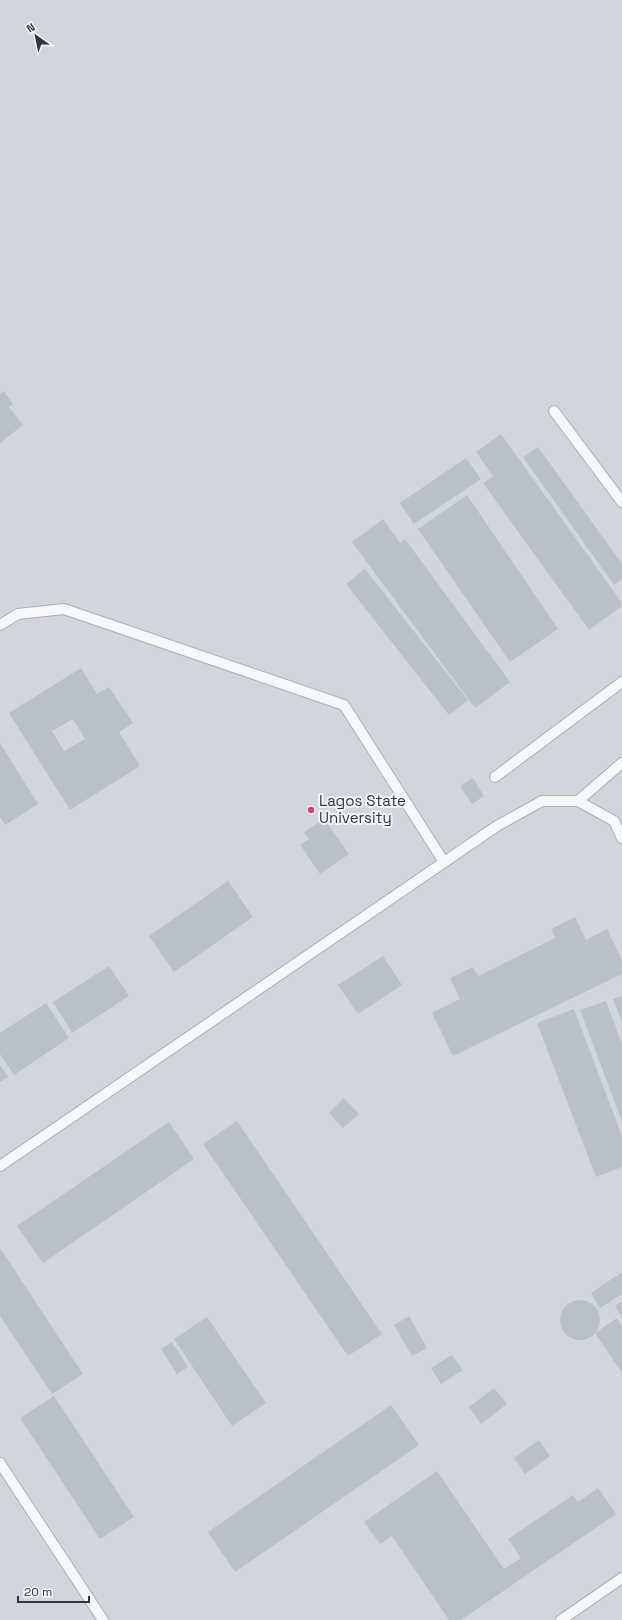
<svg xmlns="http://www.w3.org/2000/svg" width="622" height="1620" viewBox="0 0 622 1620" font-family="'Space Grotesk',sans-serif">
<rect width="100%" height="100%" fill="#e3e7eb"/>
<rect fill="#d1d6dd" x="0" y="0" width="622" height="1620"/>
<g fill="#bac0c9" fill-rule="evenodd">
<path d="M4 391 13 404 9 407 23 425 0 443V394Z"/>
<path d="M501 434 622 603V606L589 630 483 483 493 476 476 452Z"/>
<path d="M538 447 622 564V579L614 585 523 457Z"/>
<path d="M466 458 481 479 414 524 400 503Z"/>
<path d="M467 495 558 629 510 662 418 529Z"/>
<path d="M383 519 400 543 405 539 510 682 475 708 352 542Z"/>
<path d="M365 569 468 700 449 715 346 584Z"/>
<path d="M81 668 97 694 109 687 133 723 119 732 140 766 70 810 9 713ZM73 719 85 739 64 751 52 731Z"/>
<path d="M0 743 38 804 5 825 0 817Z"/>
<path d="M473 778 484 796 472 804 460 786Z"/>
<path d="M324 819 349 854 320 874 300 845 309 839 304 832Z"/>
<path d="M228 881 253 917 174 972 149 936Z"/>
<path d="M575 917 586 940 607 929 622 960V974L453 1056 432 1013 460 999 450 978 473 967 478 976 555 938 551 929Z"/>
<path d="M383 956 402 985 358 1014 338 985Z"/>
<path d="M109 966 129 996 72 1033 53 1002Z"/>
<path d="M622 996V1022L613 999Z"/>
<path d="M606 1001 622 1044V1121L580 1010Z"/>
<path d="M46 1003 69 1038 14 1075 0 1054V1033Z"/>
<path d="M574 1009 622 1136V1167L596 1177 537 1023Z"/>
<path d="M0 1065 8 1077 0 1082Z"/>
<path d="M344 1098 359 1114 343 1128 329 1113Z"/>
<path d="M237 1121 382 1334 348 1356 203 1144Z"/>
<path d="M169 1122 194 1159 43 1263 17 1226Z"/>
<path d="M0 1248 83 1374 52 1394 0 1316Z"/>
<path d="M622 1272V1294L600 1308 591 1293Z"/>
<circle cx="580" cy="1320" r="20"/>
<path d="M622 1301V1317L615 1306Z"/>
<path d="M409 1316 427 1348 412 1356 394 1325Z"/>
<path d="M207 1317 266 1403 232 1426 174 1339Z"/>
<path d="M617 1318 622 1326V1373L595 1333Z"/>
<path d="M172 1342 188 1367 177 1374 161 1349Z"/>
<path d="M452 1355 463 1370 441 1384 431 1368Z"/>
<path d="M494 1388 507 1404 481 1424 469 1407Z"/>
<path d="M54 1396 134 1517 100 1539 20 1418Z"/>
<path d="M391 1405 419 1445 235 1572 208 1532Z"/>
<path d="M539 1440 550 1456 525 1474 514 1458Z"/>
<path d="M437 1471 504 1569 521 1558 508 1539 573 1495 578 1502 598 1488 616 1514 461 1620H449L392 1536 380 1544 364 1522Z"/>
</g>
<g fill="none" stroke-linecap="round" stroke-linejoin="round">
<g stroke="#a8aeb6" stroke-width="12">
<g id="lane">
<path d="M554 411 622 502"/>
<path d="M0 625 18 614 64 609 344 705 444 862"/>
<path d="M495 777 622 682"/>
<path d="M578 801 622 763"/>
<path d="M0 1166 497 826 542 801H578L614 821 622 838"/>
<path d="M0 1463 103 1620"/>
<path d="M561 1620 622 1578"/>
</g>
</g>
<use href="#lane" stroke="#f6f8f9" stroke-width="10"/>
</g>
<circle fill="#d14864" stroke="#f3f6f9" stroke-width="1.5" cx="311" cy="810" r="4"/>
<g text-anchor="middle" stroke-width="4" stroke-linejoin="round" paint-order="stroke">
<g font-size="15" fill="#2b3544" stroke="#f3f6f9" text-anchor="start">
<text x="319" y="806">Lagos State<tspan x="319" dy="17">University</tspan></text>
</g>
</g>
<g transform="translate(36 36) rotate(327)" stroke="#f3f6f9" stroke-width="3" paint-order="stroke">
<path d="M0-3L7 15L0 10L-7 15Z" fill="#2b3544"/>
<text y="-6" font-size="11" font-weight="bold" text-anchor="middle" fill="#2b3544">N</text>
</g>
<path d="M18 1596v6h71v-6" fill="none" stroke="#2b3544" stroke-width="2"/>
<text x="24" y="1596" font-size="12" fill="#2b3544" stroke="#f3f6f9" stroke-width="3" paint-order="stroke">20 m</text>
</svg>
